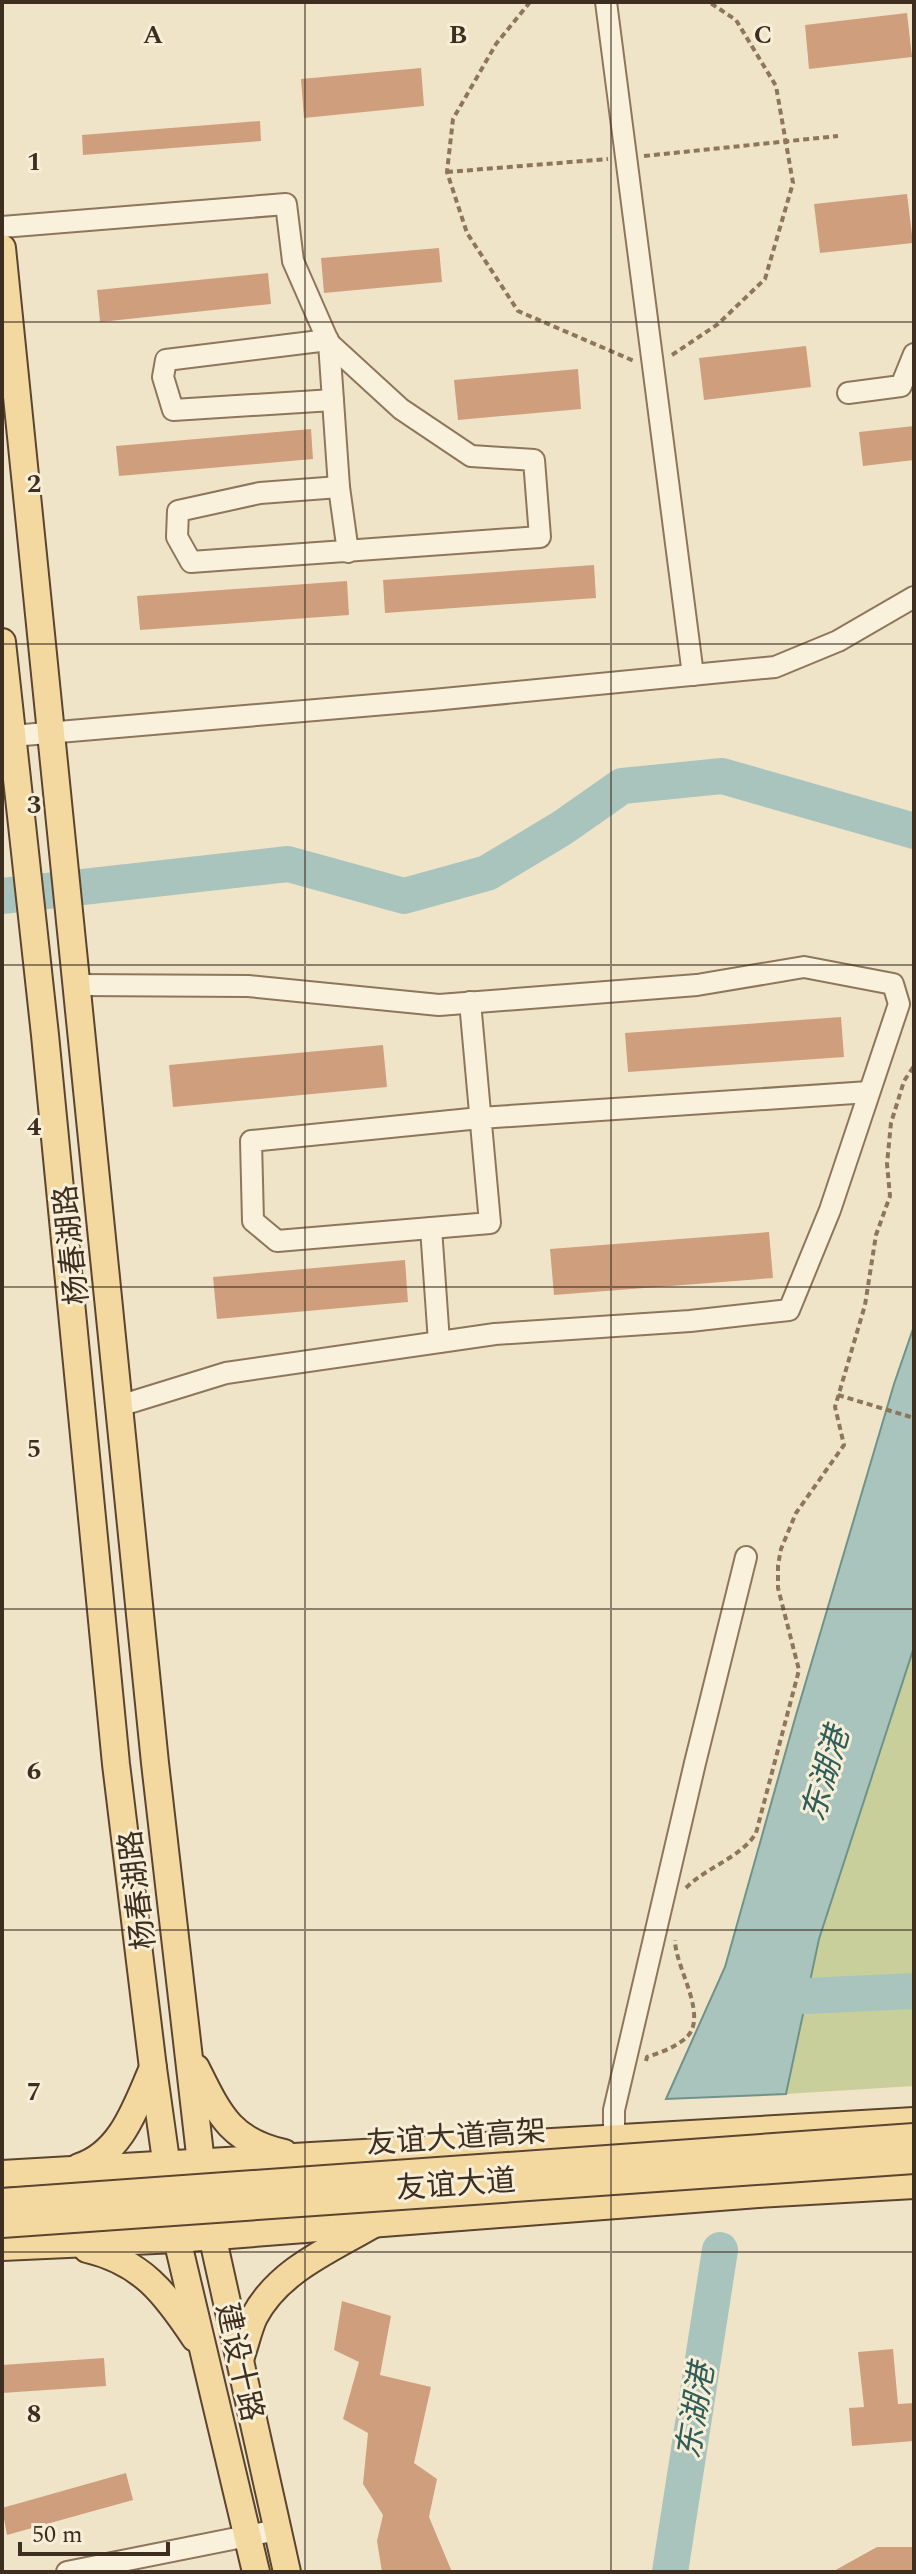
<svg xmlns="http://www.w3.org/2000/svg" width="916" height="2574" viewBox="0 0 916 2574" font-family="Spectral,'Noto Sans SC',serif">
<rect width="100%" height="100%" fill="#f0e4c8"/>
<path fill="#c9cf9b" d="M914 1647V2086L786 2094 819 1939Z"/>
<path fill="#a9c4bc" stroke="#6f938a" stroke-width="2" d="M914 1326V1647L819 1939 786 2094 666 2099 725 1967 796 1715 894 1384Z"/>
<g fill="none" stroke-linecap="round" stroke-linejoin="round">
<g stroke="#a9c4bc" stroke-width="36">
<path d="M2 896 288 864 404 896 487 873 562 828 622 786 722 776 914 831"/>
<path d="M762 1998 914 1991"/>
<path d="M670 2572 720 2250"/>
</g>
</g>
<g fill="#cf9f7d">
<path d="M907 13 912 57 809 69 805 25Z"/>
<path d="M421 68 424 106 304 118 301 79Z"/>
<path d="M260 121 261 141 83 155 82 135Z"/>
<path d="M907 194 913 243 820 253 814 204Z"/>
<path d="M439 248 442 282 324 293 321 258Z"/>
<path d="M268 273 271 304 100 322 97 290Z"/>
<path d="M806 346 811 387 704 400 699 358Z"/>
<path d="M578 369 581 409 458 420 454 380Z"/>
<path d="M914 426V460L863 466 859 432Z"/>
<path d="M311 429 313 459 119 476 116 446Z"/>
<path d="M594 565 596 598 385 613 383 580Z"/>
<path d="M347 581 349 615 140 630 137 596Z"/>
<path d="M841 1017 844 1057 628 1072 625 1033Z"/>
<path d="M383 1045 387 1087 173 1107 169 1065Z"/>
<path d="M769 1232 773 1278 554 1295 550 1249Z"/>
<path d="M405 1260 408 1302 217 1319 213 1277Z"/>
<path d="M342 2301 391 2316 380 2375 431 2387 414 2463 437 2479 429 2517 452 2572H382L377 2541 383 2515 363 2484 368 2433 343 2419 359 2362 334 2350Z"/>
<path d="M893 2349 898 2404 914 2403V2441L852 2446 849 2408 864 2407 858 2352Z"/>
<path d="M104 2358 106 2386 2 2393V2365Z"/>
<path d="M126 2473 133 2500 7 2535 2 2508Z"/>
<path d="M877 2547H914V2572H832Z"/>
</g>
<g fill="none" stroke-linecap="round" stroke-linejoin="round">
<g stroke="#8d765c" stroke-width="24">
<g id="minor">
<path d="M606 2 693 675"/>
<path d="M2 227 286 204 293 261 329 343 401 409 471 456 534 460 540 537 191 562 177 537 178 511 260 493 339 487 348 552"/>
<path d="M328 340 166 360 163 377 173 410 333 400"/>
<path d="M329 343 339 487"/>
<path d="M848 393 901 386 914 354"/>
<path d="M12 736 433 700 775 667 838 641 914 597"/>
<path d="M77 985 248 986 439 1005 697 985 804 967 893 984 899 1004 830 1210 789 1310 690 1321 495 1334 226 1373 119 1406"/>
<path d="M470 1002 490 1223 277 1241 253 1221 251 1141 480 1118 869 1092"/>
<path d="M431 1228 439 1342"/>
<path d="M614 2138V2110L695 1763 746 1557"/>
<path d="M67 2572 277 2530"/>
</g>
</g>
<g stroke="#5b4430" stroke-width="30">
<g id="major">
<path d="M2 248 155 1763 201 2163 212 2235 287 2572"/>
<path d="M2 642 45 1035 116 1764 153 2068 177 2239 256 2572"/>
<path d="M196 2068C219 2114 230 2141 284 2153"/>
<path d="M79 2167C122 2153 136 2106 153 2068"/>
<path d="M2 2174 914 2121"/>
<path d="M2 2247 177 2239 758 2194 914 2185"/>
<path d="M87 2249C142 2262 165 2293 195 2338"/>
<path d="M240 2359C245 2346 248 2330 254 2317 278 2271 329 2250 372 2225"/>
</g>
</g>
<g stroke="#8d765c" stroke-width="4" stroke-dasharray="6 4" stroke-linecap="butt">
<path d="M530 2 496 44 453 119 447 172 467 233 518 311 634 361"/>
<path d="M644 156 838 136"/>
<path d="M447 172 608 159"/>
<path d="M672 355 718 324 765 279 793 183 776 86 736 20 709 2"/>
<path d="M838 1395 914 1418"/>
<path d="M686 1888C706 1867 741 1858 756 1833L799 1670 778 1588V1565L781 1549 796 1513 844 1445 835 1407 865 1305 876 1235 890 1196 887 1164 891 1123 904 1081 914 1066"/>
<path d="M646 2061 647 2057C659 2053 671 2049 682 2041 713 2021 675 1969 675 1940"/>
</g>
<use href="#minor" stroke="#faf1dc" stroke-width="20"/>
<use href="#major" stroke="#f3d9a0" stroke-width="26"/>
<g stroke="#5b4430" stroke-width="30" stroke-linecap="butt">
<g id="major-bridge">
<path d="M2 2202 914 2137"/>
<path d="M2 2224 914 2160"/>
</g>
</g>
<use href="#major-bridge" stroke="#f3d9a0" stroke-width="26"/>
</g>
<path fill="none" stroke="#3d2e20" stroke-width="2" stroke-opacity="0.55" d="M305 2V2572M611 2V2572M2 322H914M2 644H914M2 965H914M2 1287H914M2 1609H914M2 1930H914M2 2252H914"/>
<g text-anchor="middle" stroke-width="6" stroke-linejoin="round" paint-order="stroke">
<g font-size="30" fill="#3d2e20" stroke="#f7eed8">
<text transform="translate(71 1245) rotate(-96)" y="10">杨春湖路</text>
<text transform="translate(137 1890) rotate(-97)" y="10">杨春湖路</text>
<text transform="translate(456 2137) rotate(-4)" y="10">友谊大道高架</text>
<text transform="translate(456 2184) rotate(-4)" y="10">友谊大道</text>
<text transform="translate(240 2362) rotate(77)" y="10">建设十路</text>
</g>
<g font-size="32" font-style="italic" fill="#2f5d5a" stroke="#f7eed8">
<text transform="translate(825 1774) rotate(-74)" y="11">东湖港</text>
<text transform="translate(695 2411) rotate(-81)" y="11">东湖港</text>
</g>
</g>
<g font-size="26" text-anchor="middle" font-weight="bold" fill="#3d2e20" stroke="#f7eed8" stroke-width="6" stroke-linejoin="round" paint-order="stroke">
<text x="153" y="43">A</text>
<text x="458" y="43">B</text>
<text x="763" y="43">C</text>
<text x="34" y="170">1</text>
<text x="34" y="492">2</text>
<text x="34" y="813">3</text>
<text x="34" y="1135">4</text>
<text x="34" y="1457">5</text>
<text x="34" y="1779">6</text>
<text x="34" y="2100">7</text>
<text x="34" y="2422">8</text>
</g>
<rect width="916" height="2574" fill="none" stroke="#3d2e20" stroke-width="8"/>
<path d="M20 2542v12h148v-12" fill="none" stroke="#3d2e20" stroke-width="4"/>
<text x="32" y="2542" font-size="24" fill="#3d2e20" stroke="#f7eed8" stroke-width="6" paint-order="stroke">50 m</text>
</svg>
